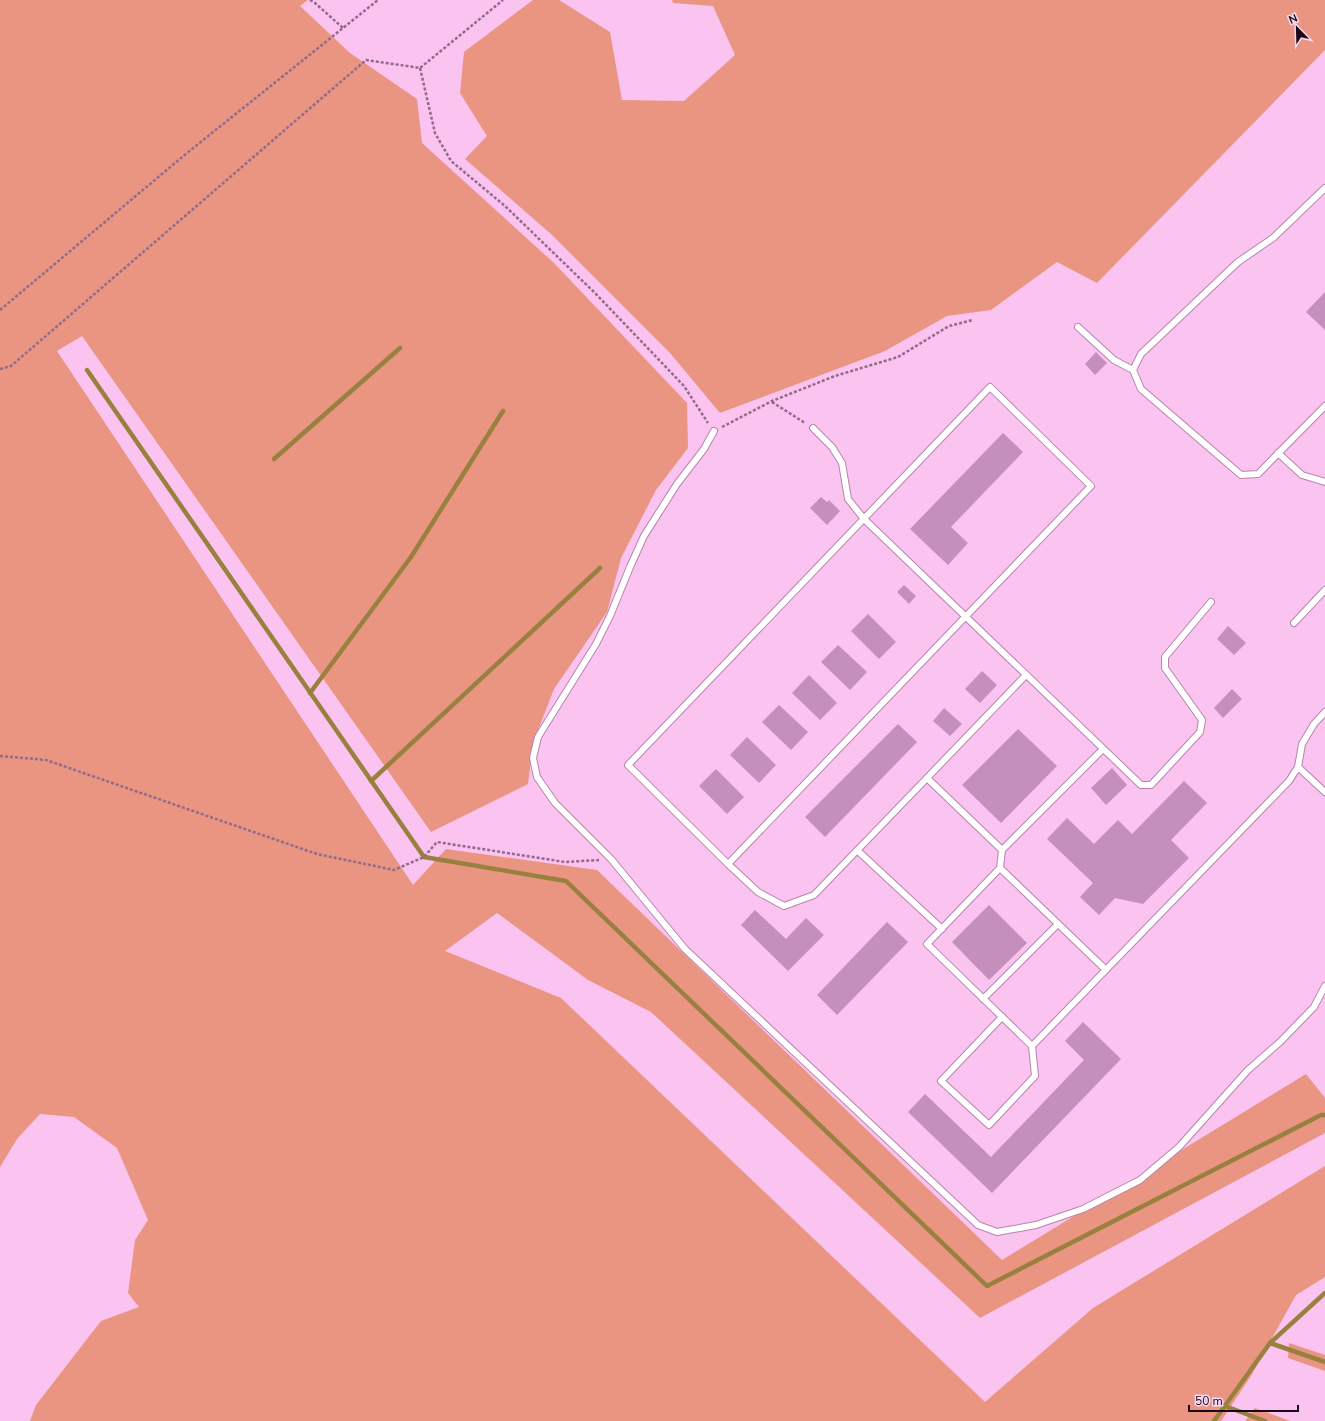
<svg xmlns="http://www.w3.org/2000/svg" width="1325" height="1421" viewBox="0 0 1325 1421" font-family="'Nunito Sans',sans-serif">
<rect width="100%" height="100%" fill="#fbc3f0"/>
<g fill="#e99582">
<path d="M0 0H308L300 6 350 53 417 99 422 143 554 263 687 403 688 448 656 490 621 558 607 612 554 689 533 743 528 784 431 832 82 336 57 351 413 885 446 849 597 870 1002 1260 1306 1074 1325 1098V1133L980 1318 651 1012 588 980 497 913 445 951 561 998 985 1402 1093 1308 1325 1166V1277L1296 1295 1251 1376 1221 1421H30L36 1405 101 1321 139 1307 128 1293 135 1240 148 1220 117 1148 74 1117 40 1114 17 1139 0 1167Z"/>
<path d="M533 0H559L610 32 622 100 684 101 735 55 713 6 673 3 672 0H1325V50L1097 283 1057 262 991 310 947 316 885 351 720 413 670 353 552 235 465 159 487 136 460 93 464 52Z"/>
<path d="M1289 1343 1325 1355V1371L1288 1358Z"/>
<path d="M1255 1408 1290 1421H1245Z"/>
</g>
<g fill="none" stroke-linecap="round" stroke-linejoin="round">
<g stroke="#9a803e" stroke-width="4.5">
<path d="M87 370 424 857 566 881 987 1286 1321 1115H1325"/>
<path d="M274 459 400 348"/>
<path d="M310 693 411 557 503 411"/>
<path d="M371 781 600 568"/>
<path d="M1270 1343 1325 1362"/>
<path d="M1225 1406 1265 1421"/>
<path d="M1214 1421 1270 1343 1325 1293"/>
</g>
</g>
<g fill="#c58fbb">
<path d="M1325 292V330L1306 312Z"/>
<path d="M1096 352 1107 363 1095 375 1085 364Z"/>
<path d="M1003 433 1023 452 951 527 968 543 948 565 910 529Z"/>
<path d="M821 497 827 502 829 500 840 511 827 525 810 508Z"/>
<path d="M904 585 916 596 909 604 897 592Z"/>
<path d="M868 614 896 642 879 659 851 631Z"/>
<path d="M1228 626 1246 643 1234 655 1217 639Z"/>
<path d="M838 645 867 672 850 690 821 662Z"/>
<path d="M982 671 997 685 980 703 965 689Z"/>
<path d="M809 675 837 703 820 720 792 693Z"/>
<path d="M1232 689 1242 699 1223 718 1214 708Z"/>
<path d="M779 705 808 732 791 750 762 722Z"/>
<path d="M944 708 962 724 950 736 933 721Z"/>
<path d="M898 724 917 742 825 837 805 817Z"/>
<path d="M1018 729 1057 766 1001 823 962 785Z"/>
<path d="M747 737 776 765 759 783 730 755Z"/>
<path d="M1112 768 1127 785 1106 805 1091 788Z"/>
<path d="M716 769 744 797 727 814 699 786Z"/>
<path d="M1184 781 1207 803 1171 840 1189 858 1143 904 1115 898 1099 915 1080 897 1093 883 1047 839 1067 818 1094 844 1118 820 1132 834Z"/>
<path d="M989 905 1027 943 989 980 952 942Z"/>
<path d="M755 910 786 939 806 918 824 935 788 971 741 925Z"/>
<path d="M887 922 908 942 837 1015 817 995Z"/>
<path d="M1083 1022 1121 1059 992 1193 908 1112 925 1094 991 1157 1084 1060 1065 1041Z"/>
</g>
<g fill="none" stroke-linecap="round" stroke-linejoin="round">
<g stroke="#b884ae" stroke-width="8">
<g id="lane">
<path d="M1325 188 1273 238 1238 262 1141 354 1133 370 1141 389 1241 475 1258 474 1325 406"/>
<path d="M1078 327 1114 360 1133 370"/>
<path d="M813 428 832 447 842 463 848 499 864 519 1141 785H1151L1200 732 1202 720 1165 668V657L1211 602"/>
<path d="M714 431 704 449 677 484 644 536 630 567 610 616 596 644 538 737 533 758 537 777 555 803 611 859 685 949 978 1225 997 1232 1036 1225 1083 1209 1140 1180 1179 1147 1248 1070 1280 1042 1314 1007 1325 986"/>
<path d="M1278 453 1302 475 1325 482"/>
<path d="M1294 623 1325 590"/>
<path d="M1103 749 1002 850 1000 868 1106 970"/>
<path d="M1298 767 1325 792"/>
<path d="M1002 850 927 778 1026 675"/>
<path d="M858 851 942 929"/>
<path d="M728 864 1091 486 990 387 628 765 728 864 758 892 784 906 814 895 927 778"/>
<path d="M1000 868 927 944 1032 1046 1289 781 1298 767 1302 744 1314 724 1325 712"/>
<path d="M983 999 1058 924"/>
<path d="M1002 1017 941 1081 989 1125 1035 1076 1032 1046"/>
</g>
</g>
<g stroke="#926b8a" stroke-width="2.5" stroke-dasharray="3 2" stroke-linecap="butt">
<path d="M310 0 315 3 343 28"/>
<path d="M420 68 435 133 451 161 505 206 595 293 684 386 708 423"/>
<path d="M0 310 187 153 378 0"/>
<path d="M0 369 11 366 366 60 420 68 503 0"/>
<path d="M772 402 805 423"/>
<path d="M722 427 772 401 835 376 898 357 949 326 973 320"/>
<path d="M0 756 46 760 317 854 394 870 424 857 437 842 565 862 599 860"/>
</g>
<use href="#lane" stroke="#fff" stroke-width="6"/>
</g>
<g transform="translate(1297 28) rotate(337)" stroke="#fad8f3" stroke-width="3" paint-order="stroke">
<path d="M0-3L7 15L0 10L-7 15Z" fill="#190716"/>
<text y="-6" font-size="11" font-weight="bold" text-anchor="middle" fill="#190716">N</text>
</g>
<path d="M1189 1405v6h109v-6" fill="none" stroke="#190716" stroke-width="2"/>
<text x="1195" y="1405" font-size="12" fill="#190716" stroke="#fad8f3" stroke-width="3" paint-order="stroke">50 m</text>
</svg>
